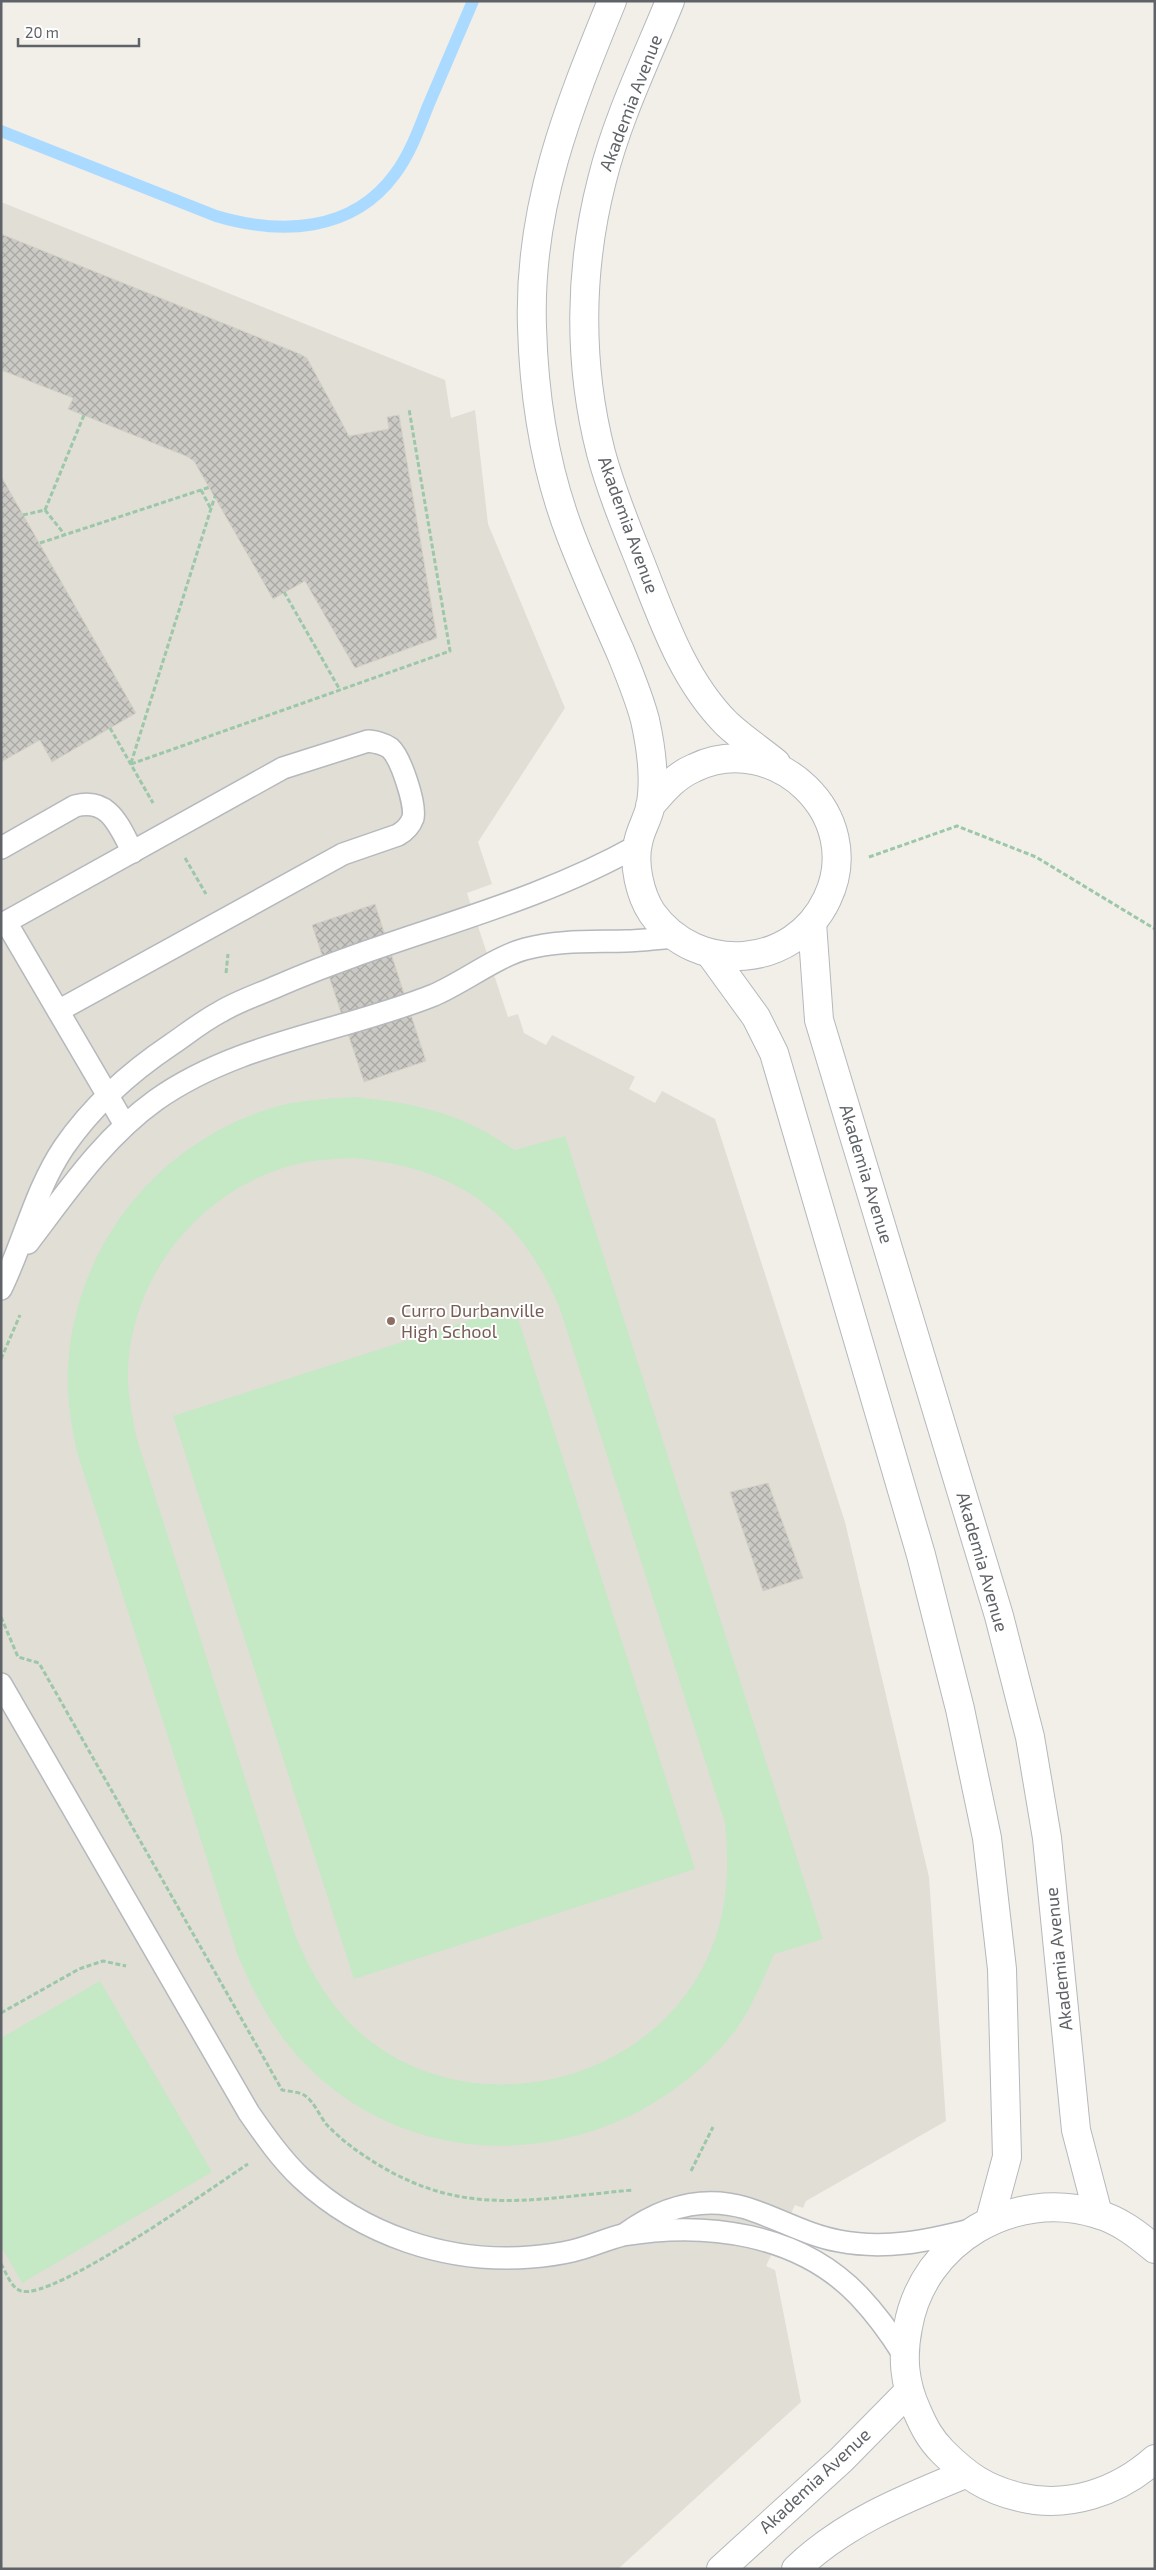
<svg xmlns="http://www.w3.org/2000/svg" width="1156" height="2570" viewBox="0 0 1156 2570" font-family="'Exo 2',sans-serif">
<defs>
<pattern id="building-cross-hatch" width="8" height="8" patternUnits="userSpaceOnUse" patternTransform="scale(1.25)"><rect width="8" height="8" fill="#cccac5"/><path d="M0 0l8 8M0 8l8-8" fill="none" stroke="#a9a8a4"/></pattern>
</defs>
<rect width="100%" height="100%" fill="#f1efe8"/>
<path fill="#e1ded6" d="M1 202 445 380 451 418 475 410 488 524 565 708 478 842 492 884 467 893 508 1017 518 1014 524 1033 546 1045 552 1035 635 1077 629 1089 655 1103 662 1091 715 1119 845 1522 929 1877 946 2121 806 2201 803 2208 795 2205 766 2266 775 2270 801 2402 618 2569H1Z"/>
<g fill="#c5e8c5" fill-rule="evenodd">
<path d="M354 1097C397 1101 439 1108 478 1128 491 1134 503 1143 515 1150L565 1136 823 1939 774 1954C763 1980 752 2008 735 2031 629 2166 425 2189 303 2062 273 2030 253 1993 237 1953L77 1452C71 1423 66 1394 68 1365 76 1246 155 1146 268 1109 296 1100 325 1099 354 1097ZM353 1158C457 1168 517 1210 559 1306L725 1823C730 1872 727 1919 705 1963 640 2095 448 2128 346 2019 322 1993 307 1964 294 1932L136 1436C132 1414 127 1391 128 1369 132 1276 198 1194 286 1167 308 1160 331 1159 353 1158Z"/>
<path d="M514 1306 695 1869 354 1979 173 1416Z"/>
<path d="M100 1981 212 2172 22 2283 1 2246V2038Z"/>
</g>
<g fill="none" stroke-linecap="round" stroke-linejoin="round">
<path stroke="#aadaff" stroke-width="12" d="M1 131 216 216C280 235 352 233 395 174 410 154 419 129 428 106 443 71 458 36 473 1"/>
</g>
<g fill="url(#building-cross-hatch)" stroke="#d6d1c6">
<path d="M1 234 300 354 307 358 349 436 389 429 387 417 399 415 437 638 355 668 305 581 273 599 194 461 186 456 68 409 73 398 1 370Z"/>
<path d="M1 476 136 713 52 762 40 740 1 762Z"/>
<path d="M375 904 426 1061 364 1082 312 925Z"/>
<path d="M768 1483 803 1578 763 1591 730 1492Z"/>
</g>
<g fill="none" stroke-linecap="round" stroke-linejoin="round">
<g stroke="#b5b8bc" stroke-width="24">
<g id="lane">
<path d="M1 848 75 806C110 797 119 827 133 852"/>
<path d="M58 1011 343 854 398 835C405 831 410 826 413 818 416 804 401 758 390 748 383 743 376 742 368 741L283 768 6 922 125 1125"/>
<path d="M28 1243C67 1192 103 1138 156 1100 238 1042 342 1032 434 995 462 983 496 957 525 949 559 940 591 942 626 941 642 941 658 938 675 937"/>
<path d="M1 1289C24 1242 35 1190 64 1147 93 1105 130 1072 172 1044 188 1033 203 1021 220 1012 238 1001 260 994 280 985 397 934 525 909 637 846"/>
<path d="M1 1684 249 2113C265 2136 281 2159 301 2178 362 2235 448 2264 531 2257 545 2256 559 2254 572 2251 590 2247 606 2239 623 2235 706 2221 799 2233 859 2296 876 2314 890 2333 903 2354"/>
<path d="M625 2234C661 2208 702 2195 746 2208 778 2218 806 2235 839 2241 885 2250 927 2241 971 2230"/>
</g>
</g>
<g stroke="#b5b8bc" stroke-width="30">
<g id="street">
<path d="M612 1C568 109 528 207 532 327 534 398 545 469 571 536 586 575 603 613 620 651 629 673 639 697 645 720 651 747 656 780 650 808 647 820 640 831 638 843 633 864 640 895 652 913 697 976 794 969 827 899 867 816 775 729 694 768 675 776 663 791 650 806"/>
<path d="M670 1C646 60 617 119 602 180 579 269 578 364 601 453 611 490 625 524 639 559 662 617 682 679 727 724 742 738 760 750 776 763"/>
<path d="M812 923 819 1020 999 1616 1030 1737 1047 1838 1076 2130 1098 2214"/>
<path d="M711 955 756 1017 774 1053 921 1555 960 1709 987 1838 1002 1969 1007 2157 990 2220"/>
<path d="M1155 2249C1137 2234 1119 2220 1097 2214 1014 2188 923 2241 908 2327 902 2357 904 2383 917 2411 924 2427 930 2439 943 2452 967 2476 986 2489 1019 2497 1068 2509 1118 2492 1155 2459"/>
<path d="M721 2569 841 2460 908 2392"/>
<path d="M796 2569C844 2523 904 2499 965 2474"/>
</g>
</g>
<g stroke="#9cc7a9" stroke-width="3" stroke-dasharray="5 2.5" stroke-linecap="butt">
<path d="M201 490 211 509"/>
<path d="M45 510 84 415"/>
<path d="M23 515 45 510 65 535"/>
<path d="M40 543 210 487"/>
<path d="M284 592 340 690"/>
<path d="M110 728 153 803"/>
<path d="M131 763 215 496"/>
<path d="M131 764 450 651 409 409"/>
<path d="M869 857 957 826 1036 857 1155 929"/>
<path d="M185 858 206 894"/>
<path d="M226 973 228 954"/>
<path d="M1 1359 20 1315"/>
<path d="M1 1617 18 1657 39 1663 282 2090C288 2091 299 2092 304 2095 314 2101 320 2117 327 2125 336 2134 346 2143 356 2150 454 2220 522 2200 633 2190"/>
<path d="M1 2013 79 1969 103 1961 126 1966"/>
<path d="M691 2171 713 2127"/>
<path d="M1 2264C6 2272 11 2288 21 2291 53 2301 214 2186 248 2164"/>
</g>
<use href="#lane" stroke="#fff" stroke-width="21"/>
<use href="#street" stroke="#fff" stroke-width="28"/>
</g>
<circle fill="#8d6e63" stroke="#fff" stroke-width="2" cx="391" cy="1321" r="5"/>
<g text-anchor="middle" stroke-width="4" stroke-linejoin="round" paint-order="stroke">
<g font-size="18" fill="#5f6368" stroke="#fff">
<text transform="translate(631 103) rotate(-69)" y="6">Akademia Avenue</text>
<text transform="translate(628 525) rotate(70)" y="6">Akademia Avenue</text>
<text transform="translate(866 1174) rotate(73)" y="6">Akademia Avenue</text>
<text transform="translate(982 1562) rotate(74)" y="6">Akademia Avenue</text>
<text transform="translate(1059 1959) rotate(-96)" y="6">Akademia Avenue</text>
<text transform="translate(815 2481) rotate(-43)" y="6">Akademia Avenue</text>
</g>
<g font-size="18" fill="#785e54" stroke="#fff" text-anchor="start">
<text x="401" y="1317">Curro Durbanville<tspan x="401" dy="21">High School</tspan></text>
</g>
</g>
<rect width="1156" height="2570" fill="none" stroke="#5f6368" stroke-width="5"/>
<path d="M18 38v8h121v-8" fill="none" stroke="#5f6368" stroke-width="2.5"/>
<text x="25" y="38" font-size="15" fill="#5f6368" stroke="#ffffff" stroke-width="4" paint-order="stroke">20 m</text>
</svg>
